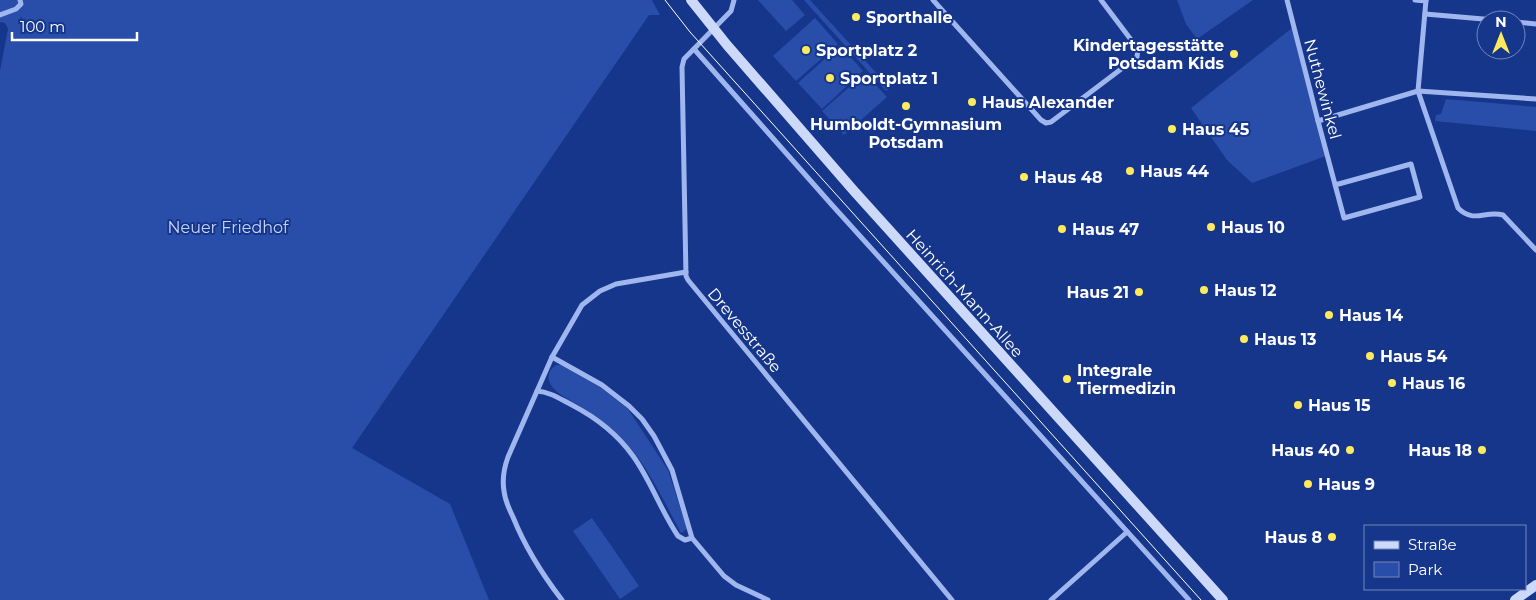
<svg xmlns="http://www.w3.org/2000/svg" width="1536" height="600" viewBox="0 0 1536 600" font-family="Montserrat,sans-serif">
<rect width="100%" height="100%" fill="#16368b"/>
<g fill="#284eaa">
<path d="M0 0H652L660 15H649L352 448 450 504 489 600H0V71L8 29 5 23 0 22Z"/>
<path d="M758 0H792L805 15 786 31Z"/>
<path d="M804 0H810L890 88 886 91Z"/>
<path d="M1177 0H1253L1197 39 1186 24Z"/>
<path d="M815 18 838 44 796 81 773 56Z"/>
<path d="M1292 28 1313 101 1326 156 1252 183 1227 160 1191 108Z"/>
<path d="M840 45 863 71 822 109 798 83Z"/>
<path d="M865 73 887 97 844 135 822 111Z"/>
<path d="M1446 99 1536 107V131L1435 121 1436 115 1441 114Z"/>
<path d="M556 365H561L600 387 628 409 668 470 687 529 681 533C662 498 646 460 616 433 606 425 595 417 585 409 575 402 558 396 551 385 546 377 549 370 556 365Z"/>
<path d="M592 518 639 586 620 599 573 531Z"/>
</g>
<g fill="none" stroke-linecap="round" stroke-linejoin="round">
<g stroke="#9fb6ef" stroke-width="5">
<path d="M734 0 731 11 684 59 682 67 686 276 688 280 952 600"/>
<path d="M933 0 1041 120 1046 123 1051 122 1137 57 1138 49 1101 0"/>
<path d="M1287 0 1318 121 1344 218 1420 197 1411 164 1335 185"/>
<path d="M1415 0 1426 1"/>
<path d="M1426 0 1418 91 1458 208C1474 224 1485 210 1503 215L1536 250"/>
<path d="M1425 14 1495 20"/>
<path d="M0 15 16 9 21 4 20 0"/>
<path d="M1516 22 1536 24"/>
<path d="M694 49 832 205 1189 600"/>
<path d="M1318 121 1418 91 1536 99"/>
<path d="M552 357 602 385 629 406 642 419 654 436 672 470 692 538 724 576 736 585 768 600"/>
<path d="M537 391C550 392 560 399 572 405 595 417 618 435 633 456 651 481 661 511 678 536L685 540 692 538"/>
<path d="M562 600C542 574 525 547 513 517 509 509 505 500 504 491 502 479 504 468 508 457L552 357 582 305 600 291 616 284 686 272"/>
<path d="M1051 600 1127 532"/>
</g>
<g stroke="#ccd9fa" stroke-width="10">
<path d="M691 0 727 45 854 191 1223 600"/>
<path d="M1515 600 1536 585"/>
</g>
<path stroke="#fff" stroke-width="1" d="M665 0 690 32 1201 600"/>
</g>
<g fill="#ffea5d" stroke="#16368b" stroke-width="2">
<circle cx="856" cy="17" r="5"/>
<circle cx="806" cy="50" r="5"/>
<circle cx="1234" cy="54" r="5"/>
<circle cx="830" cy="78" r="5"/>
<circle cx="972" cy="102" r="5"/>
<circle cx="906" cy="106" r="5"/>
<circle cx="1172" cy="129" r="5"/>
<circle cx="1130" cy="171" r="5"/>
<circle cx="1024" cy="177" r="5"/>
<circle cx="1211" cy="227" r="5"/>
<circle cx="1062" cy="229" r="5"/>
<circle cx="1204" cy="290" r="5"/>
<circle cx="1139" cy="292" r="5"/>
<circle cx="1329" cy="315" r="5"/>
<circle cx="1244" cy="339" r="5"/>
<circle cx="1370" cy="356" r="5"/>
<circle cx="1067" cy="379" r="5"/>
<circle cx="1392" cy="383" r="5"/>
<circle cx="1298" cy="405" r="5"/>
<circle cx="1350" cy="450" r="5"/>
<circle cx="1482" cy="450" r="5"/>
<circle cx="1308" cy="484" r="5"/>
<circle cx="1332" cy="537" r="5"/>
</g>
<g text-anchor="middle" stroke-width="4" stroke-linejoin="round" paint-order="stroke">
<g font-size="16" font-weight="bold" fill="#fff" stroke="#16368b" text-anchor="start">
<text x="866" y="23">Sporthalle</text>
<text x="1224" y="51" text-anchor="end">Kindertagesstätte<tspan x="1224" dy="18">Potsdam Kids</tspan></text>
<text x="816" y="56">Sportplatz 2</text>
<text x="840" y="84">Sportplatz 1</text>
<text x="982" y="108">Haus Alexander</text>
<text x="906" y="130" text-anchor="middle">Humboldt-Gymnasium<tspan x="906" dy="18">Potsdam</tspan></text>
<text x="1182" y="135">Haus 45</text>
<text x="1140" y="177">Haus 44</text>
<text x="1034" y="183">Haus 48</text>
<text x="1221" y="233">Haus 10</text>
<text x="1072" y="235">Haus 47</text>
<text x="1214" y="296">Haus 12</text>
<text x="1129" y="298" text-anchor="end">Haus 21</text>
<text x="1339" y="321">Haus 14</text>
<text x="1254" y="345">Haus 13</text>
<text x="1380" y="362">Haus 54</text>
<text x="1077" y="376">Integrale<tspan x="1077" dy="18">Tiermedizin</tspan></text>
<text x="1402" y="389">Haus 16</text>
<text x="1308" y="411">Haus 15</text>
<text x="1340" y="456" text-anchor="end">Haus 40</text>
<text x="1472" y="456" text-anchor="end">Haus 18</text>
<text x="1318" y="490">Haus 9</text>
<text x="1322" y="543" text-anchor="end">Haus 8</text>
</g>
<g font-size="16" fill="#fff" stroke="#16368b">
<text transform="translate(1323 89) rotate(75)" y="6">Nuthewinkel</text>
<text transform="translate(965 293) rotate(48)" y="6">Heinrich-Mann-Allee</text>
<text transform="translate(745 330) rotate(50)" y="6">Drevesstraße</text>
</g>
<g font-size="16" fill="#c5d5fb" stroke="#16368b">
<text x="228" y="233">Neuer Friedhof</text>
</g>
</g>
<rect x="1364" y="525" width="162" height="65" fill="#16368b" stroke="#7386b9"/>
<rect x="1374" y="541" width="25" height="8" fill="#ccd9fa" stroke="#7386b9"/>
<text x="1408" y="550" font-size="15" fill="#ffffff">Straße</text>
<rect x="1374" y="562" width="25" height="15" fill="#284eaa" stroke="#7386b9"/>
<text x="1408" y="575" font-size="15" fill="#ffffff">Park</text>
<g transform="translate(1501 35)"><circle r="24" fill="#16368b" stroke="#7386b9"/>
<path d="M0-4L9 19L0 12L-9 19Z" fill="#ffea5d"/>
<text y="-8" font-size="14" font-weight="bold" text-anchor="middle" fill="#ffffff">N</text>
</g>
<path d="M12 32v8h125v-8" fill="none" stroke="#ffffff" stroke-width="2.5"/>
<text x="20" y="32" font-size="15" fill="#ffffff" stroke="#16368b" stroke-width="4" paint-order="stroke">100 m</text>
</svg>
